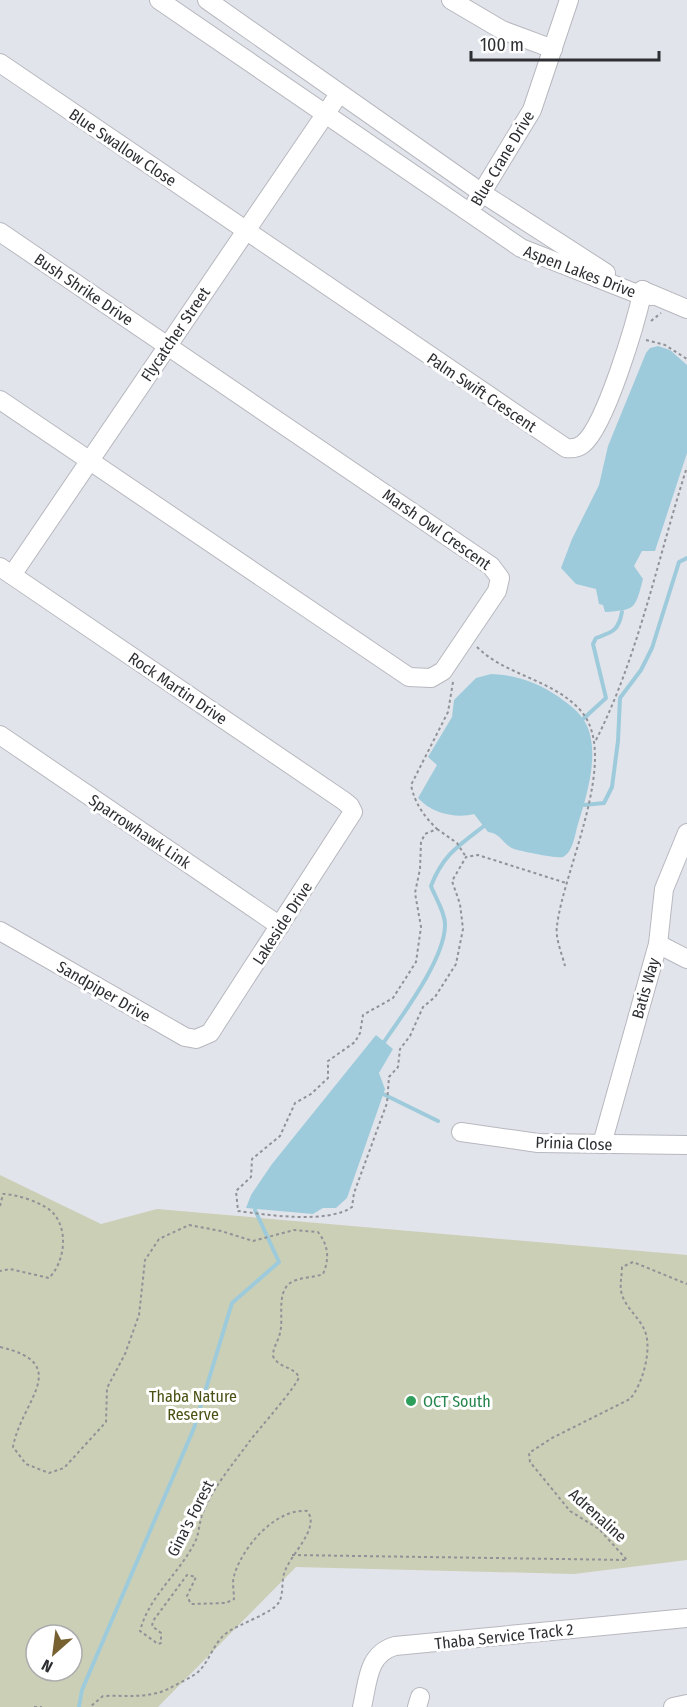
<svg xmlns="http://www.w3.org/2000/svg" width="687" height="1707" viewBox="0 0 687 1707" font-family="'Fira Sans Condensed',sans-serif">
<rect width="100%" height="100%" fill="#e2e4eb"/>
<path fill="#cbcfb6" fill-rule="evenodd" d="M0 1175 101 1224 157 1209 687 1255V1560L574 1574 296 1567 158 1707H0ZM36 1635H72V1671H36Z"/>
<g fill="#9ecbdb">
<path d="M658 346 670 350 687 365V453L655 551H642L634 566 643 579C635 610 635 610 605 612L603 605 599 604 596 589 576 584 561 568 572 539 599 485 608 446 646 353 650 348Z"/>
<path d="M491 674C516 675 537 682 559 697 568 704 579 711 585 722 601 750 587 795 578 824 575 834 573 852 563 857 558 859 520 851 514 849 502 844 501 833 488 832L474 814C456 819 431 813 418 798L437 765 428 757 452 717 454 700 476 678Z"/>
<path d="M376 1035 393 1049 379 1073 385 1089 382 1098 347 1198 336 1208H323L313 1214 246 1208 251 1195 272 1164Z"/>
</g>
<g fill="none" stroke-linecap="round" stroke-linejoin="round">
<g stroke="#9ecbdb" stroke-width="4">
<path d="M583 719 606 698 593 644 596 638C612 632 618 632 622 612"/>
<path d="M584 805 604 803 612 787 618 741 620 698 641 670 652 648 679 562 687 558"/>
<path d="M384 1042C403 1014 444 960 445 926 446 914 435 897 431 886 443 855 458 846 484 826"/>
<path d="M383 1094 438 1121"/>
<path d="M79 1707 82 1690 194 1428 232 1303 279 1262 255 1210"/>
</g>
<g stroke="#b7b8bf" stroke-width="20">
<g id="minor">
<path d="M159 0 521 248 635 293 651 296"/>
<path d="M207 0 482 193 606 273"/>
<path d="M451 0 502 30 553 49"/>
<path d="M0 63 566 448C573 449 578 448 583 444 606 425 636 322 643 290"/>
<path d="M476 202 532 110 569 0"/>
<path d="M0 232 491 566 500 578 497 591 443 671 431 678 409 677 0 400"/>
<path d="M642 290 687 309"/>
<path d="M0 567 344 801 350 806 353 812 210 1033 196 1039 185 1037 0 931"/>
<path d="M12 575 339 94"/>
<path d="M0 735 280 926"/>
<path d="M658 944 687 959"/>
<path d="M461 1132 538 1143 687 1145"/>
<path d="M602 1144 658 944 664 889 687 833"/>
<path d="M362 1707C368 1682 367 1654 395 1646L687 1618"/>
<path d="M417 1707 420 1697"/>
<path d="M673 1707 687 1704"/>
</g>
</g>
<g stroke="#909297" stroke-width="2" stroke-dasharray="3 3" stroke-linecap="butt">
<path d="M651 321 661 313"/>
<path d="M646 340 665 345 687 359"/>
<path d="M477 647C506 676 553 679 581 711 621 757 563 871 557 926 555 938 562 954 565 966"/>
<path d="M453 682 448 712 411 785C415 804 424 816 437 829L425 834 421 842 420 869 415 893 421 927 416 962 393 998 363 1015 360 1033 355 1042 328 1061V1078L311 1094 295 1103 280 1136 252 1159 251 1177 236 1191 238 1211C267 1215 328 1224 352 1207L354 1193 387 1103 389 1077 398 1067 400 1049 410 1036 423 1007 435 997 456 964 463 929 460 904 452 881 466 857 478 855 566 883"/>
<path d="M596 740C639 655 658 557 687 467"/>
<path d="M437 829 457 843 466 857"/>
<path d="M0 1206 3 1194C16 1194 45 1203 54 1214 69 1232 64 1263 49 1278L10 1269 0 1271"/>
<path d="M0 1347C74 1364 21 1401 13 1447L26 1464 49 1473 64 1468 106 1422 107 1388 125 1354 139 1315 145 1260 159 1239 189 1225 221 1231 253 1241 294 1230 318 1232C328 1245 330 1258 323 1274 313 1278 299 1277 290 1283 276 1294 284 1318 280 1333 278 1342 273 1347 273 1356 278 1368 293 1366 299 1377 297 1386 258 1430 249 1442 233 1464 211 1490 202 1515 199 1524 199 1534 195 1542 179 1574 149 1596 140 1631L158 1644 161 1643V1633L152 1626 153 1621 187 1575 196 1577 187 1596 191 1604 226 1603 234 1599C234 1592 232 1582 234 1576 242 1547 276 1508 307 1511 321 1527 291 1554 285 1571 281 1580 284 1594 279 1602 273 1613 241 1623 228 1632 214 1641 210 1661 198 1672 191 1678 179 1683 170 1688 149 1699 127 1695 103 1696L90 1707"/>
<path d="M292 1555 627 1560 599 1529 570 1511 530 1462 529 1453 552 1438 630 1399C643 1384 654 1345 643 1327 637 1316 626 1307 622 1295 619 1285 622 1277 622 1267L633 1262 687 1284"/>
<path d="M34 1707H42"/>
</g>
<use href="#minor" stroke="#fff" stroke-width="18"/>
</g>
<circle fill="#2e9e5b" stroke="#fff" stroke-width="2" cx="411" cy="1401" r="6"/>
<g text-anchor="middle" stroke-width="6" stroke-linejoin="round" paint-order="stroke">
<g font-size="16" fill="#2e2f32" stroke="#fff">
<text transform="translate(123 147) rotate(34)" y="6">Blue Swallow Close</text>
<text transform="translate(502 158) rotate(-59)" y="6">Blue Crane Drive</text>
<text transform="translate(580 271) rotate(21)" y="6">Aspen Lakes Drive</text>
<text transform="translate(84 289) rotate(34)" y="6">Bush Shrike Drive</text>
<text transform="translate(175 334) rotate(-56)" y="6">Flycatcher Street</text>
<text transform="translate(482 392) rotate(34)" y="6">Palm Swift Crescent</text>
<text transform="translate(437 529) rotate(35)" y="6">Marsh Owl Crescent</text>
<text transform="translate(178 688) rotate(34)" y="6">Rock Martin Drive</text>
<text transform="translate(140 831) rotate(34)" y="6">Sparrowhawk Link</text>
<text transform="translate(282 923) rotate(-57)" y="6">Lakeside Drive</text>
<text transform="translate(645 988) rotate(-74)" y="6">Batis Way</text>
<text transform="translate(104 991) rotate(30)" y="6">Sandpiper Drive</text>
<text transform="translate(574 1143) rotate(2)" y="6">Prinia Close</text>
<text transform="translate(598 1515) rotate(42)" y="6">Adrenaline</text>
<text transform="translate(190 1518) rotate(-63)" y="6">Gina's Forest</text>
<text transform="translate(504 1636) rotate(-6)" y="6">Thaba Service Track 2</text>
</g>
<g font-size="16" fill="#4a5012" stroke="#fff">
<text x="193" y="1402">Thaba Nature<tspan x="193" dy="18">Reserve</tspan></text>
</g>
<g font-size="16" fill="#27864d" stroke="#fff" text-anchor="start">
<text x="423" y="1407">OCT South</text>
</g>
</g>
<g transform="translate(54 1653) rotate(208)"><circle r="28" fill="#ffffff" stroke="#abacad" stroke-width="1.5"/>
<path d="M0-4.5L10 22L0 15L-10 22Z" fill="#776131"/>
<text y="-9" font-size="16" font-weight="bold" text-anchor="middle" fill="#2e2f32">N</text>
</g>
<path d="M471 51v9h188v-9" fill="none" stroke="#2e2f32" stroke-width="3"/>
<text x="480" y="51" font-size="18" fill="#2e2f32" stroke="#ffffff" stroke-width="4.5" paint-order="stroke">100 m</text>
</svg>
